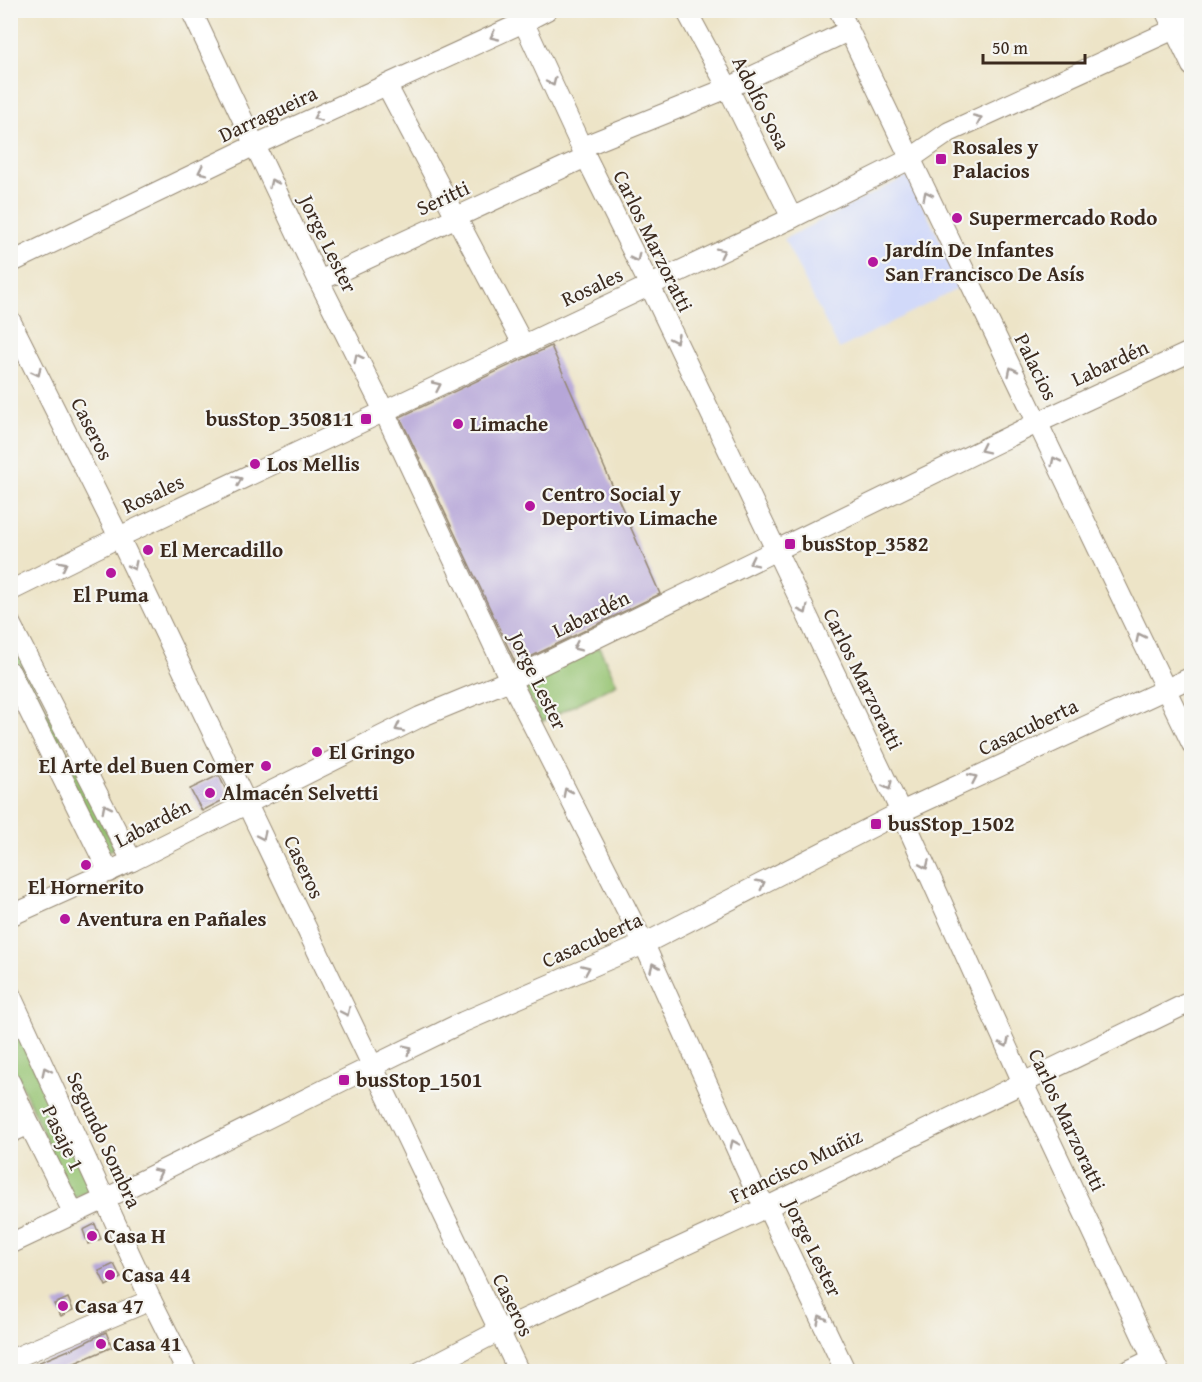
<svg xmlns="http://www.w3.org/2000/svg" width="1202" height="1382" viewBox="0 0 1202 1382" font-family="'Gentium Book Plus',serif">
<rect width="100%" height="100%" fill="#f6f6f2"/>
<filter id="ink" filterUnits="userSpaceOnUse"><feTurbulence type="fractalNoise" baseFrequency=".0167" numOctaves="2"/><feDisplacementMap in="SourceGraphic" scale="12" xChannelSelector="R" yChannelSelector="G"/><feConvolveMatrix kernelMatrix="1 2 1 2 8 2 1 2 1" color-interpolation-filters="sRGB"/></filter>
<filter id="wash" filterUnits="userSpaceOnUse"><feTurbulence type="fractalNoise" baseFrequency=".008" numOctaves="4" result="noise"/><feDisplacementMap in="SourceGraphic" scale="24" xChannelSelector="R" yChannelSelector="G"/><feGaussianBlur stdDeviation="1.35" result="paint"/><feColorMatrix in="noise" values="0 0 0 0 0 0 0 0 0 0 0 0 0 0 0 0 0 1.4 0 .05"/><feComposite in="paint" operator="in"/></filter>
<g filter="url(#wash)">
<rect width="100%" height="100%" fill="#ede4c7"/>
<path fill="#d1d9f9" d="M908 176 963 286 839 349 784 239Z"/>
<g fill="#97c473" stroke="#697748" stroke-width="1.5">
<path d="M10 636 115 848 107 852 11 655Z"/>
<path d="M599 647 617 684 541 722 523 684Z"/>
<path d="M10 1013 91 1190 76 1198 69 1192 11 1061Z"/>
</g>
<g id="blocks">
<g fill="#b6a6d8">
<path d="M551 346 660 594 516 664 400 417Z"/>
<path d="M219 775 229 797 202 811 190 789Z"/>
<path d="M95 1224 101 1239 88 1244 83 1230Z"/>
<path d="M114 1264 121 1278 106 1286 99 1271Z"/>
<path d="M68 1298 73 1310 61 1316 54 1304Z"/>
<path d="M106 1332 112 1347 96 1354 56 1371H18L76 1347Z"/>
</g>
</g>
</g>
<g filter="url(#ink)">
<use href="#blocks" fill-opacity="0" stroke="#948772" stroke-width="1.5"/>
<g fill="none" stroke-linecap="round" stroke-linejoin="round">
<g stroke="#948772" stroke-width="22">
<g id="minor">
<path d="M191 10 319 281 384 411 510 680 644 944 756 1192 767 1207 846 1372"/>
<path d="M518 10 586 157 650 286 901 812 1023 1083 1159 1372"/>
<path d="M686 10 728 88 792 218"/>
<path d="M839 10 1192 744"/>
<path d="M1165 10 1192 66"/>
<path d="M387 86 524 346"/>
<path d="M582 147 728 88 848 31"/>
<path d="M10 263 255 145 524 22 547 10"/>
<path d="M319 281 586 157"/>
<path d="M10 320 119 537 519 1372"/>
<path d="M10 591 119 537 792 218 910 159 949 132 1192 21"/>
<path d="M10 623 132 861"/>
<path d="M10 672 109 872"/>
<path d="M10 916 132 861 420 717 510 680 1037 423 1192 351"/>
<path d="M10 994 151 1300 187 1372"/>
<path d="M10 1082 29 1124 74 1214"/>
<path d="M10 1133 29 1124"/>
<path d="M10 1244 105 1199 344 1080 463 1022 644 944 901 812 1192 677"/>
<path d="M10 1360 151 1300"/>
<path d="M420 1372 499 1331 767 1207 1192 1001"/>
<path d="M1126 1372 1153 1359"/>
</g>
</g>
<use href="#minor" stroke="#fff" stroke-width="20"/>
</g>
<defs><path id="oneway-chevron" d="M-2-3.5L2.5 0L-2 3.5" fill="none" stroke-width="1.6" stroke-linecap="round" stroke-linejoin="round" transform="scale(1.5)"/></defs>
<g stroke="#a79f9a">
<use href="#oneway-chevron" transform="translate(494 36) rotate(155)"/>
<use href="#oneway-chevron" transform="translate(552 82) rotate(65)"/>
<use href="#oneway-chevron" transform="translate(317 117) rotate(156)"/>
<use href="#oneway-chevron" transform="translate(978 119) rotate(-24)"/>
<use href="#oneway-chevron" transform="translate(202 171) rotate(154)"/>
<use href="#oneway-chevron" transform="translate(273 183) rotate(-115)"/>
<use href="#oneway-chevron" transform="translate(927 195) rotate(-116)"/>
<use href="#oneway-chevron" transform="translate(721 252) rotate(-26)"/>
<use href="#oneway-chevron" transform="translate(636 258) rotate(64)"/>
<use href="#oneway-chevron" transform="translate(675 339) rotate(65)"/>
<use href="#oneway-chevron" transform="translate(358 358) rotate(-117)"/>
<use href="#oneway-chevron" transform="translate(1012 371) rotate(-116)"/>
<use href="#oneway-chevron" transform="translate(37 372) rotate(63)"/>
<use href="#oneway-chevron" transform="translate(437 386) rotate(-25)"/>
<use href="#oneway-chevron" transform="translate(984 449) rotate(154)"/>
<use href="#oneway-chevron" transform="translate(1055 461) rotate(-116)"/>
<use href="#oneway-chevron" transform="translate(238 480) rotate(-25)"/>
<use href="#oneway-chevron" transform="translate(753 562) rotate(154)"/>
<use href="#oneway-chevron" transform="translate(63 565) rotate(-27)"/>
<use href="#oneway-chevron" transform="translate(133 566) rotate(64)"/>
<use href="#oneway-chevron" transform="translate(804 610) rotate(64)"/>
<use href="#oneway-chevron" transform="translate(1140 637) rotate(-116)"/>
<use href="#oneway-chevron" transform="translate(577 647) rotate(155)"/>
<use href="#oneway-chevron" transform="translate(399 728) rotate(153)"/>
<use href="#oneway-chevron" transform="translate(973 778) rotate(-25)"/>
<use href="#oneway-chevron" transform="translate(888 786) rotate(64)"/>
<use href="#oneway-chevron" transform="translate(567 792) rotate(-117)"/>
<use href="#oneway-chevron" transform="translate(106 808) rotate(-117)"/>
<use href="#oneway-chevron" transform="translate(262 836) rotate(65)"/>
<use href="#oneway-chevron" transform="translate(925 865) rotate(66)"/>
<use href="#oneway-chevron" transform="translate(761 884) rotate(-27)"/>
<use href="#oneway-chevron" transform="translate(654 967) rotate(-114)"/>
<use href="#oneway-chevron" transform="translate(586 969) rotate(-24)"/>
<use href="#oneway-chevron" transform="translate(346 1012) rotate(65)"/>
<use href="#oneway-chevron" transform="translate(1005 1043) rotate(66)"/>
<use href="#oneway-chevron" transform="translate(408 1049) rotate(-26)"/>
<use href="#oneway-chevron" transform="translate(46 1071) rotate(-115)"/>
<use href="#oneway-chevron" transform="translate(734 1144) rotate(-114)"/>
<use href="#oneway-chevron" transform="translate(158 1173) rotate(-27)"/>
<use href="#oneway-chevron" transform="translate(821 1319) rotate(-116)"/>
</g>
</g>
<g fill="#b5179e" stroke="#f6f6f2" stroke-width="2">
<rect x="935" y="153" width="12" height="12" rx="3"/>
<circle cx="957" cy="218" r="6"/>
<circle cx="873" cy="262" r="6"/>
<rect x="360" y="413" width="12" height="12" rx="3"/>
<circle cx="458" cy="424" r="6"/>
<circle cx="255" cy="464" r="6"/>
<circle cx="530" cy="506" r="6"/>
<rect x="784" y="538" width="12" height="12" rx="3"/>
<circle cx="148" cy="550" r="6"/>
<circle cx="111" cy="573" r="6"/>
<circle cx="317" cy="752" r="6"/>
<circle cx="266" cy="766" r="6"/>
<circle cx="210" cy="793" r="6"/>
<rect x="870" y="818" width="12" height="12" rx="3"/>
<circle cx="86" cy="865" r="6"/>
<circle cx="65" cy="919" r="6"/>
<rect x="338" y="1074" width="12" height="12" rx="3"/>
<circle cx="92" cy="1236" r="6"/>
<circle cx="110" cy="1275" r="6"/>
<circle cx="63" cy="1306" r="6"/>
<circle cx="101" cy="1344" r="6"/>
</g>
<g text-anchor="middle" stroke-width="4.5" stroke-linejoin="round" paint-order="stroke">
<g font-size="21" fill="#3b2a1e" stroke="#f6f6f2">
<text transform="translate(761 103) rotate(63)" y="7">Adolfo Sosa</text>
<text transform="translate(268 114) rotate(-25)" y="7">Darragueira</text>
<text transform="translate(443 198) rotate(-25)" y="7">Seritti</text>
<text transform="translate(653 241) rotate(64)" y="7">Carlos Marzoratti</text>
<text transform="translate(328 244) rotate(64)" y="7">Jorge Lester</text>
<text transform="translate(592 287) rotate(-25)" y="7">Rosales</text>
<text transform="translate(1110 363) rotate(-25)" y="7">Labardén</text>
<text transform="translate(1036 367) rotate(64)" y="7">Palacios</text>
<text transform="translate(92 429) rotate(63)" y="7">Caseros</text>
<text transform="translate(153 494) rotate(-25)" y="7">Rosales</text>
<text transform="translate(591 614) rotate(-26)" y="7">Labardén</text>
<text transform="translate(863 679) rotate(64)" y="7">Carlos Marzoratti</text>
<text transform="translate(538 681) rotate(64)" y="7">Jorge Lester</text>
<text transform="translate(1028 727) rotate(-25)" y="7">Casacuberta</text>
<text transform="translate(153 823) rotate(-27)" y="7">Labardén</text>
<text transform="translate(304 867) rotate(65)" y="7">Caseros</text>
<text transform="translate(592 940) rotate(-24)" y="7">Casacuberta</text>
<text transform="translate(1067 1120) rotate(65)" y="7">Carlos Marzoratti</text>
<text transform="translate(63 1138) rotate(64)" y="7">Pasaje 1</text>
<text transform="translate(104 1140) rotate(65)" y="7">Segundo Sombra</text>
<text transform="translate(796 1166) rotate(-26)" y="7">Francisco Muñiz</text>
<text transform="translate(813 1248) rotate(64)" y="7">Jorge Lester</text>
<text transform="translate(513 1305) rotate(64)" y="7">Caseros</text>
</g>
<g font-size="21" font-weight="bold" fill="#3b2a1e" stroke="#f6f6f2" text-anchor="start">
<text x="953" y="154">Rosales y<tspan x="953" dy="24">Palacios</tspan></text>
<text x="969" y="225">Supermercado Rodo</text>
<text x="885" y="257">Jardín De Infantes<tspan x="885" dy="24">San Francisco De Asís</tspan></text>
<text x="354" y="426" text-anchor="end">busStop_350811</text>
<text x="470" y="431">Limache</text>
<text x="267" y="471">Los Mellis</text>
<text x="542" y="501">Centro Social y<tspan x="542" dy="24">Deportivo Limache</tspan></text>
<text x="802" y="551">busStop_3582</text>
<text x="160" y="557">El Mercadillo</text>
<text x="111" y="602" text-anchor="middle">El Puma</text>
<text x="329" y="759">El Gringo</text>
<text x="254" y="773" text-anchor="end">El Arte del Buen Comer</text>
<text x="222" y="800">Almacén Selvetti</text>
<text x="888" y="831">busStop_1502</text>
<text x="86" y="894" text-anchor="middle">El Hornerito</text>
<text x="77" y="926">Aventura en Pañales</text>
<text x="356" y="1087">busStop_1501</text>
<text x="104" y="1243">Casa H</text>
<text x="122" y="1282">Casa 44</text>
<text x="75" y="1313">Casa 47</text>
<text x="113" y="1351">Casa 41</text>
</g>
</g>
<rect width="1202" height="1382" fill="none" stroke="#f6f6f2" stroke-width="36"/>
<path d="M983 54v9h102v-9" fill="none" stroke="#3b2a1e" stroke-width="3"/>
<text x="992" y="54" font-size="18" fill="#3b2a1e" stroke="#f6f6f2" stroke-width="4.5" paint-order="stroke">50 m</text>
</svg>
